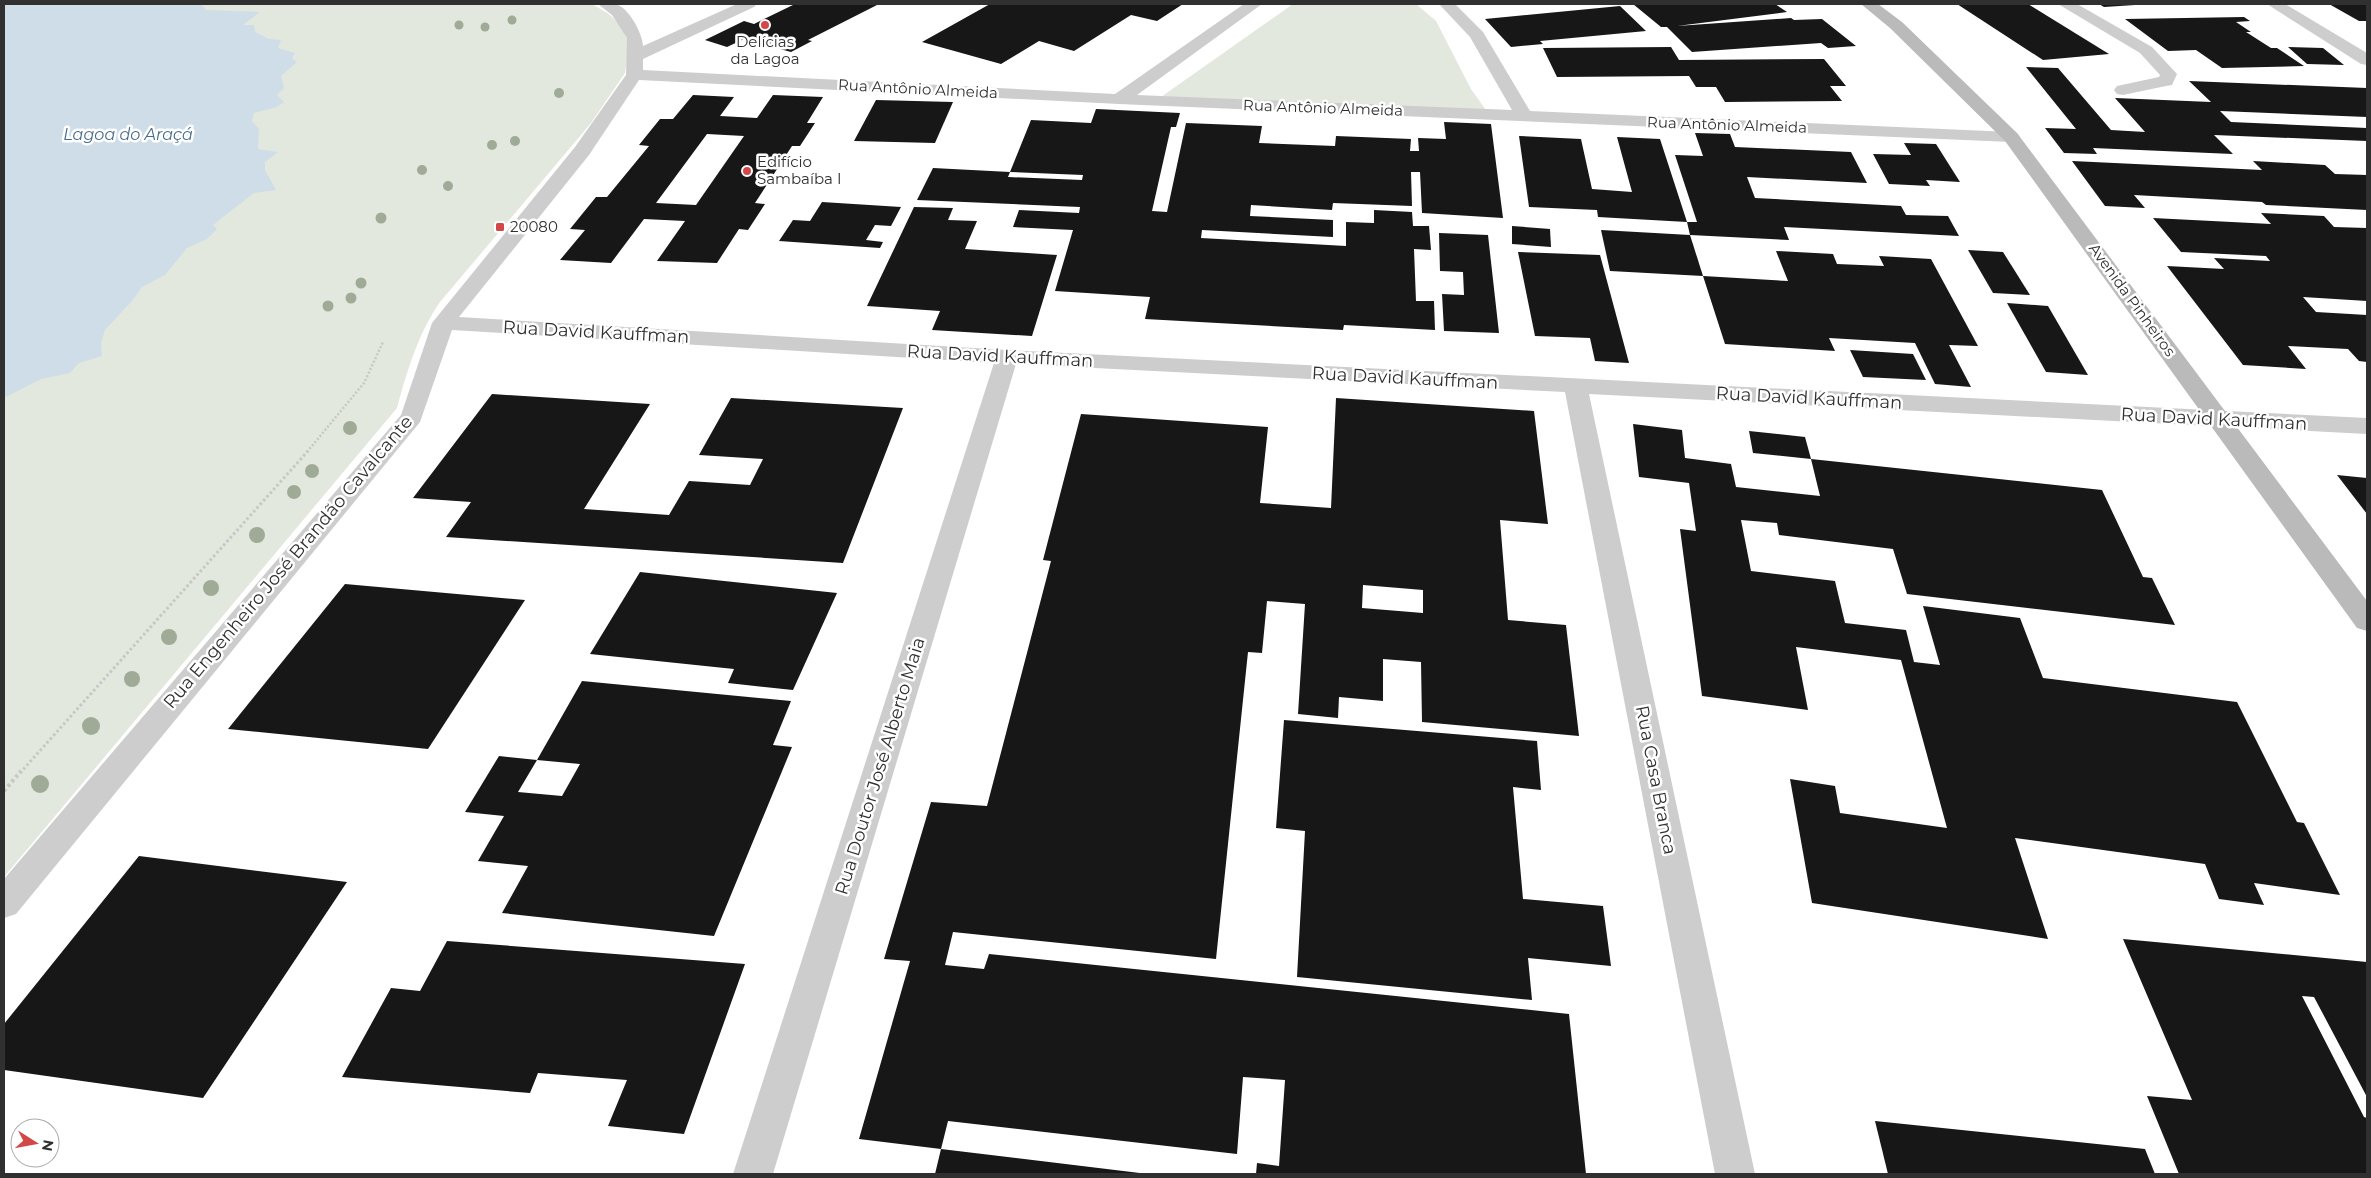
<svg xmlns="http://www.w3.org/2000/svg" width="2371" height="1178" viewBox="0 0 2371 1178" font-family="Montserrat,sans-serif">
<rect width="100%" height="100%" fill="#fff"/>
<g fill="#e2e8dd">
<path d="M4 4H592L609 14 622 27 629 43 625 73 591 123 440 302C418 334 407 371 397 408L4 877Z"/>
<path d="M1293 4H1416L1436 21 1471 89 1488 113 1161 97Z"/>
</g>
<path fill="#cfdde9" d="M4 4H201L206 10 260 12 243 25H254L255 32 269 39 281 40 278 48 295 53 292 58 297 62 281 76 284 88 277 95 284 102 277 107 254 113 252 121 259 129 258 149 278 152 265 162V170L276 190 254 193 213 225 217 229 207 239 187 248 165 275 142 287 132 301 105 330 101 343 102 356 79 363 70 373 41 379 4 398Z"/>
<g fill="#171717" fill-rule="evenodd">
<path d="M795 4H879L808 40 812 41 791 52 744 39 727 47 705 40 744 21 754 24Z"/>
<path d="M990 4H1183L1157 21 1131 15 1074 51 1039 41 1001 64 922 42Z"/>
<path d="M1633 4H1775L1787 12 1677 26 1791 18 1794 20 1822 19 1856 46 1828 48 1821 43 1692 52 1667 27H1661Z"/>
<path d="M1957 4H2028L2109 54 2043 60Z"/>
<path d="M2099 4H2135V5L2104 7Z"/>
<path d="M2329 4H2367V21H2359Z"/>
<path d="M1620 6 1646 31 1540 41 1543 44 1511 47 1485 19Z"/>
<path d="M2244 17 2250 21 2236 22 2251 32H2246L2271 48H2277L2304 66 2222 68 2196 50 2168 51 2125 19Z"/>
<path d="M1671 47 1679 60 1824 59 1846 86H1830L1842 101 1725 102 1716 87H1696L1689 76 1557 77 1543 48Z"/>
<path d="M2288 47 2323 48 2344 65 2307 64Z"/>
<path d="M2026 67 2058 68 2111 130 2145 132 2115 98 2211 102 2189 81 2367 88V117L2220 111 2231 122 2367 128V141L2214 135 2233 154 2093 148 2097 154 2064 153 2045 128 2076 129Z"/>
<path d="M693 95 734 97 720 116 757 118 773 95 823 97 807 123H815L800 146H792L755 203 765 204 748 230 739 229 717 263 657 261 685 221 644 219 611 263 560 260 585 230 570 229 596 197H607L649 146 639 145 660 119H673ZM707 134 744 136 696 205 656 203Z"/>
<path d="M876 100 953 102 935 143 854 141Z"/>
<path d="M1096 109 1180 113 1176 127H1171L1152 211 1167 212 1186 123 1262 126 1259 143 1335 146 1336 136 1411 139 1410 151H1419L1418 138 1446 139 1444 122 1491 124 1503 218 1422 213 1420 172H1411L1412 206 1333 203 1332 210 1251 205 1250 216 1333 220V237L1202 230 1201 238 1346 246V222L1374 223V210L1412 212 1413 226H1429L1431 250 1414 249 1416 301H1434L1435 330 1344 325 1343 330 1145 319 1150 297 1055 291 1073 230 1013 227 1019 210 1079 213 1080 207 917 200 933 168 1010 172 1031 120 1091 123ZM1010 172 1083 175 1082 180 1008 177Z"/>
<path d="M1695 133 1730 134 1735 147 1851 152 1867 183 1747 177 1755 198 1901 206 1906 215 1948 216 1959 236 1784 227 1789 240 1690 235 1687 222H1697L1675 155 1703 156Z"/>
<path d="M1519 136 1581 139 1592 189 1632 192 1617 137 1660 139 1687 222 1598 217 1597 210 1529 207Z"/>
<path d="M1904 143 1936 144 1960 182 1926 180 1930 186 1889 184 1873 154 1911 155Z"/>
<path d="M2072 161 2262 170 2253 161 2325 165 2335 174 2367 175V210L2266 205 2262 202 2134 195 2145 208 2105 206Z"/>
<path d="M822 202 901 207 891 226 875 225 866 240 883 242 880 248 779 241 793 220 810 221Z"/>
<path d="M914 207 953 208 948 220 977 221 965 249 1057 255 1032 336 932 330 940 311 867 306Z"/>
<path d="M2261 213 2324 216 2334 227 2367 228V301L2303 297 2316 312 2367 315V362L2359 361 2348 349 2288 346 2306 369 2243 365 2167 266 2224 269 2214 258 2270 261 2266 256 2181 252 2153 218 2271 224Z"/>
<path d="M1512 226 1550 229 1551 247 1512 244Z"/>
<path d="M1601 230 1690 235 1703 276 1610 271Z"/>
<path d="M1439 233 1488 235 1499 333 1444 331 1442 294 1464 295 1463 272 1440 271Z"/>
<path d="M1968 250 2003 252 2030 295 1993 293Z"/>
<path d="M1776 251 1833 254 1837 264 1884 266 1879 256 1931 259 1978 346 1949 345 1971 387 1935 384 1915 343 1829 338 1835 351 1725 344 1703 276 1788 281Z"/>
<path d="M1518 252 1600 255 1629 363 1595 361 1590 338 1535 336Z"/>
<path d="M2007 303 2048 306 2088 375 2046 372Z"/>
<path d="M1850 350 1913 354 1926 380 1863 377Z"/>
<path d="M492 394 650 404 584 509 669 515 689 481 750 485 763 459 699 455 731 398 903 408 843 563 446 537 471 502 413 498Z"/>
<path d="M1336 398 1534 411 1548 524 1500 520 1508 620 1566 625 1579 736 1422 722 1421 662 1383 659V701L1339 697 1338 718 1298 714 1305 604 1267 601 1262 653 1248 652 1216 959 953 932 945 965 984 969 989 954 1569 1014 1586 1174H1256L1257 1163 1279 1166 1285 1080 1243 1077 1237 1154 948 1121 941 1149 1148 1174H935L941 1149 859 1139 910 961 884 959 931 802 987 806 1051 561 1043 560 1081 414 1268 427 1260 503 1331 508ZM1363 585 1423 590V613L1362 608Z"/>
<path d="M1633 424 1682 430 1685 458 1731 464 1736 487 1820 496 1811 459 2102 490 2143 577 2152 578 2175 625 1907 594 1893 549 1779 535 1777 523 1741 520 1751 571 1835 581 1845 623 1906 630 1914 662 1940 665 1923 606 2020 618 2043 678 2237 702 2297 822 2304 823 2340 895 2254 883 2264 905 2219 899 2205 864 2015 838 2048 939 1812 903 1790 779 1835 786 1840 813 1947 828 1901 660 1796 647 1808 710 1702 696 1680 529 1696 531 1689 483 1639 477Z"/>
<path d="M1749 431 1805 437 1811 459 1753 453Z"/>
<path d="M2337 475 2367 478V514Z"/>
<path d="M640 572 837 593 793 690 728 683 734 669 590 654Z"/>
<path d="M345 584 525 600 428 749 228 729Z"/>
<path d="M582 681 791 701 773 745 792 747 714 936 502 913 528 866 478 861 504 816 465 812 499 756 537 760 518 792 562 796 580 764 537 760Z"/>
<path d="M1284 720 1537 741 1541 790 1513 787 1523 899 1603 906 1611 966 1528 958 1532 1000 1297 977 1305 831 1276 828Z"/>
<path d="M139 856 347 882 203 1098 4 1070V1024Z"/>
<path d="M2123 939 2367 962V1097L2314 997 2302 996 2364 1117 2367 1118V1174H2179L2147 1096 2192 1100Z"/>
<path d="M447 941 745 964 684 1134 608 1126 627 1080 538 1073 530 1093 342 1077 391 988 420 991Z"/>
<path d="M1875 1121 2145 1149 2155 1174H1888Z"/>
</g>
<g fill="none" stroke-linecap="round" stroke-linejoin="round">
<path stroke="#c7c7c7" stroke-width="2.5" stroke-dasharray="2 2" stroke-linecap="butt" d="M307 452 364 383 383 342"/>
<path stroke="#c7c7c7" stroke-width="3" stroke-dasharray="2.5 2.5" stroke-linecap="butt" d="M20 773 308 451"/>
<path stroke="#c7c7c7" stroke-width="4" stroke-dasharray="3 3" stroke-linecap="butt" d="M4 791 21 771"/>
<path fill="#cdcdcd" fill-rule="evenodd" d="M2058 4H2077L2152 47 2177 74 2172 85 2166 86 2123 95 2117 94 2114 90 2117 86 2159 77 2160 75 2140 53Z"/>
<g fill="#cdcdcd" fill-rule="evenodd">
<path d="M598 4C603 4 610 3 615 4 628 6 643 34 643 46L737 4H757L754 7 643 59V70L1115 94 1244 4H1262L1137 95 1512 110 1470 37 1439 4H1455L1483 32 1530 111 2011 132 2017 133 2020 137 2017 141 2011 142 1119 104 639 80 589 155 459 317 1007 350 2367 418V434L1589 394 1755 1174H1715L1565 392 1016 364 773 1174H733L994 363 452 330 420 422 16 914 4 918V879L401 415 432 323 575 147 626 75 627 38 612 15Z"/>
<path d="M2267 4H2285L2367 53V65L2361 64Z"/>
</g>
<path fill="#bababa" fill-rule="evenodd" d="M1861 4H1878L1902 22 2017 133 2367 601V631L2357 628 2005 141 1890 28Z"/>
</g>
<g fill="#9fab97">
<circle cx="512" cy="20" r="4.5"/>
<circle cx="459" cy="25" r="4.5"/>
<circle cx="485" cy="27" r="4.5"/>
<circle cx="559" cy="93" r="5"/>
<circle cx="515" cy="141" r="5"/>
<circle cx="492" cy="145" r="5"/>
<circle cx="422" cy="170" r="5"/>
<circle cx="448" cy="186" r="5"/>
<circle cx="381" cy="218" r="5.5"/>
<circle cx="361" cy="283" r="5.5"/>
<circle cx="351" cy="298" r="5.5"/>
<circle cx="328" cy="306" r="5.5"/>
<circle cx="350" cy="428" r="7"/>
<circle cx="312" cy="471" r="7"/>
<circle cx="294" cy="492" r="7"/>
<circle cx="257" cy="535" r="8"/>
<circle cx="211" cy="588" r="8"/>
<circle cx="169" cy="637" r="8"/>
<circle cx="132" cy="679" r="8"/>
<circle cx="91" cy="726" r="9"/>
<circle cx="40" cy="784" r="9"/>
</g>
<g fill="#d24849" stroke="#fff" stroke-width="2">
<circle cx="765" cy="25" r="5"/>
<circle cx="747" cy="171" r="5"/>
<rect x="495" y="222" width="10" height="10" rx="2.5"/>
</g>
<g text-anchor="middle" stroke-width="5" stroke-linejoin="round" paint-order="stroke">
<g font-size="15" fill="#303030" stroke="#fff" text-anchor="start">
<text x="765" y="47" text-anchor="middle">Delícias<tspan x="765" dy="17">da Lagoa</tspan></text>
<text x="757" y="167">Edifício<tspan x="757" dy="17">Sambaíba I</tspan></text>
<text x="510" y="232">20080</text>
</g>
<g font-size="15" fill="#303030" stroke="#fff">
<text transform="translate(918 89) rotate(3)" y="5">Rua Antônio Almeida</text>
<text transform="translate(1323 108) rotate(2)" y="5">Rua Antônio Almeida</text>
<text transform="translate(1727 125) rotate(2)" y="5">Rua Antônio Almeida</text>
<text transform="translate(2132 300) rotate(54)" y="5">Avenida Pinheiros</text>
</g>
<g font-size="16" font-style="italic" fill="#476b8a" stroke="#fff">
<text x="128" y="140">Lagoa do Araçá</text>
</g>
<g font-size="18" fill="#303030" stroke="#fff">
<text transform="translate(596 332) rotate(3)" y="6">Rua David Kauffman</text>
<text transform="translate(1000 356) rotate(3)" y="6">Rua David Kauffman</text>
<text transform="translate(1405 378) rotate(3)" y="6">Rua David Kauffman</text>
<text transform="translate(1809 398) rotate(3)" y="6">Rua David Kauffman</text>
<text transform="translate(2214 419) rotate(3)" y="6">Rua David Kauffman</text>
<text transform="translate(288 562) rotate(-50)" y="6">Rua Engenheiro José Brandão Cavalcante</text>
<text transform="translate(880 766) rotate(-73)" y="6">Rua Doutor José Alberto Maia</text>
<text transform="translate(1656 780) rotate(79)" y="6">Rua Casa Branca</text>
</g>
</g>
<rect width="2371" height="1178" fill="none" stroke="#303030" stroke-width="10"/>
<g transform="translate(35 1143) rotate(101)"><circle r="24" fill="#ffffff" stroke="#acacac"/>
<path d="M0-4L9 19L0 12L-9 19Z" fill="#d24849"/>
<text y="-8" font-size="14" font-weight="bold" text-anchor="middle" fill="#303030">N</text>
</g>
</svg>
